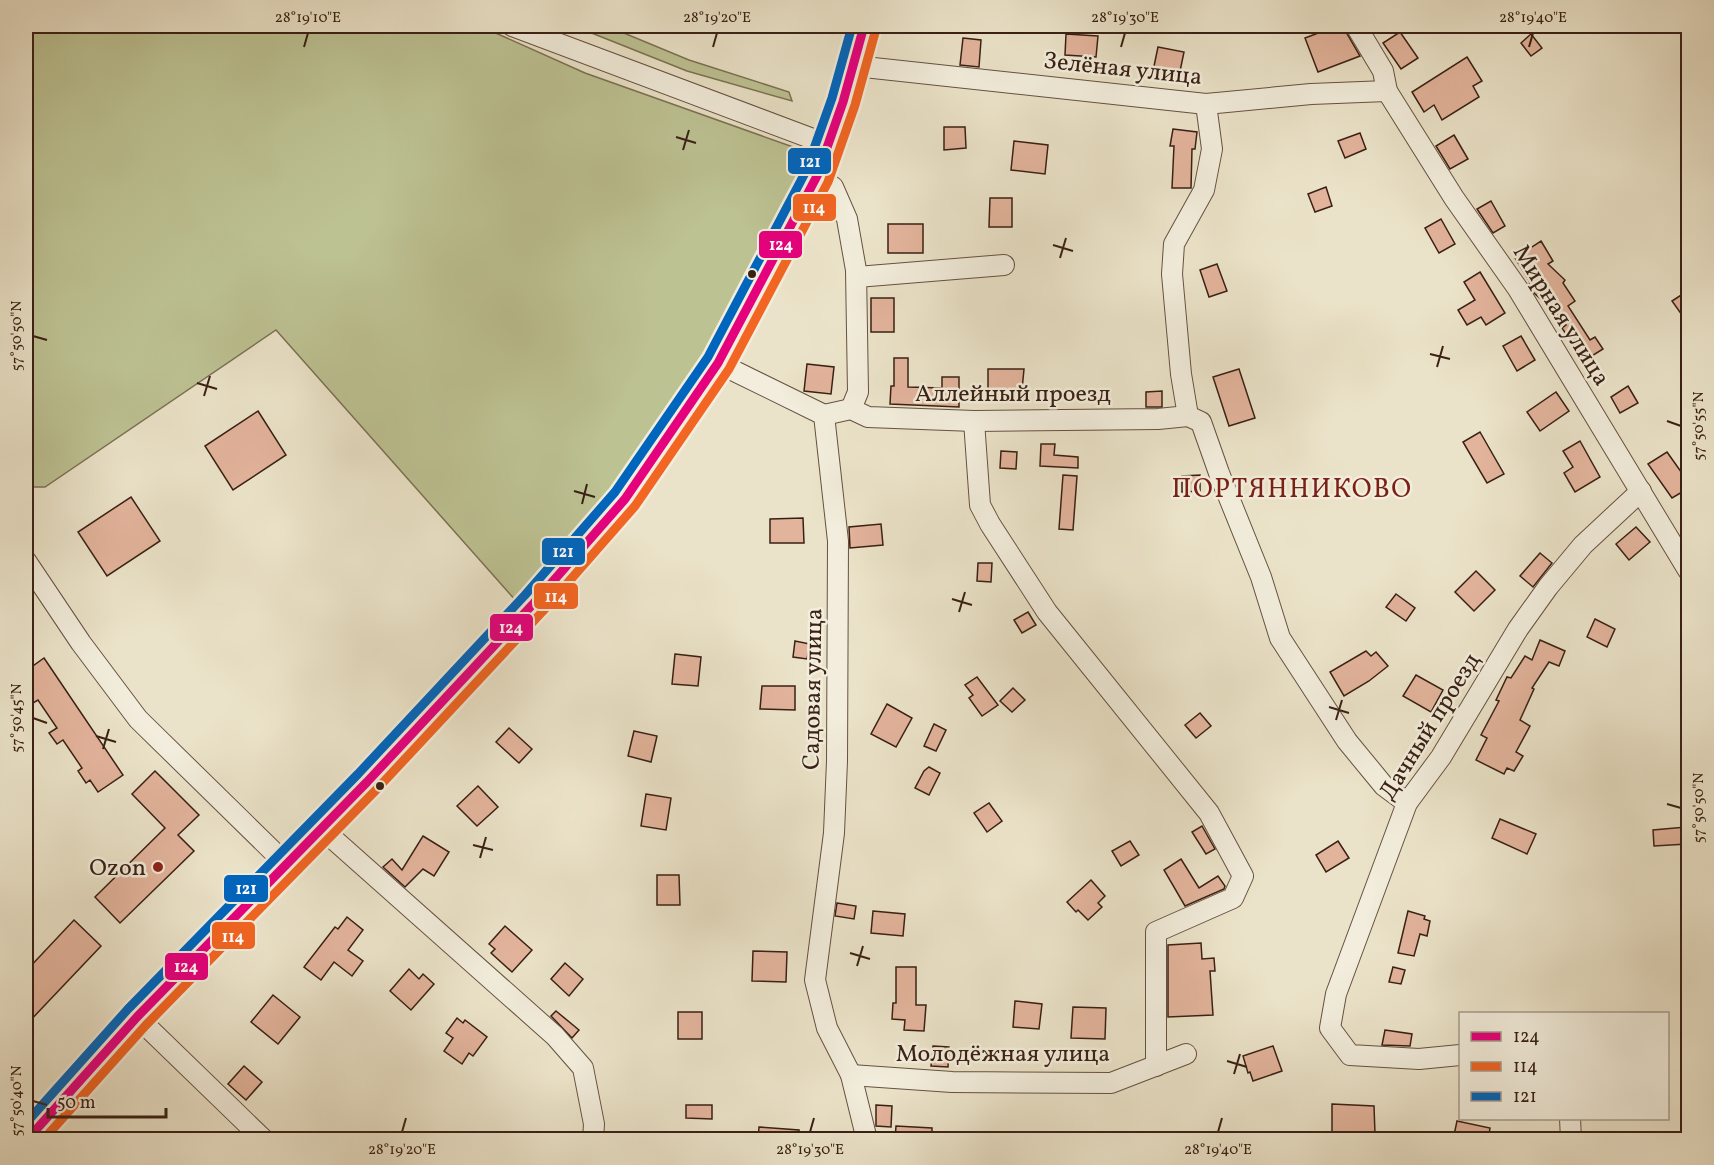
<svg xmlns="http://www.w3.org/2000/svg" width="1714" height="1165" viewBox="0 0 1714 1165" font-family="Vollkorn,serif">
<rect width="100%" height="100%" fill="#ebe3c9"/>
<filter id="stains"><feTurbulence type="fractalNoise" baseFrequency=".00333" numOctaves="4"/><feColorMatrix values="0 0 0 0 .2 0 0 0 0 .09 0 0 0 0 .02 0 0 0 .5 -.17"/></filter>
<radialGradient id="worn" r=".72"><stop offset=".6" stop-color="#630" stop-opacity="0"/><stop offset="1" stop-color="#630" stop-opacity=".3"/></radialGradient>
<g fill="#bdc293" stroke="#7b7154" stroke-width="1.5">
<path d="M26 26H480L585 73 810 153 707 353 569 550 516 601 276 330 45 487H26Z"/>
<path d="M574 26H607L689 60 789 92 792 101 687 71Z"/>
</g>
<g fill="#e3b49c" stroke="#392014" stroke-width="1.5">
<path d="M1337 26H1344L1346 32 1360 56 1318 72 1305 38Z"/>
<path d="M1400 32 1418 58 1401 69 1383 43Z"/>
<path d="M1066 34 1098 36 1096 57 1065 55Z"/>
<path d="M1531 34 1542 48 1531 56 1521 43Z"/>
<path d="M963 38 981 40 979 67 960 65Z"/>
<path d="M1158 47 1184 52 1179 76 1153 71Z"/>
<path d="M1467 57 1482 81 1473 86 1479 97 1442 120 1434 105 1424 112 1412 92Z"/>
<path d="M944 127H965L966 148 944 150Z"/>
<path d="M1173 129 1197 132 1195 149H1192L1191 188H1172L1174 146H1170Z"/>
<path d="M1360 133 1366 149 1345 158 1338 141Z"/>
<path d="M1454 135 1468 159 1450 169 1436 146Z"/>
<path d="M1014 141 1048 145 1045 174 1011 170Z"/>
<path d="M1326 187 1332 206 1315 212 1308 194Z"/>
<path d="M990 198H1012V227H989Z"/>
<path d="M1491 201 1505 226 1493 233 1477 209Z"/>
<path d="M1441 219 1455 244 1439 253 1425 228Z"/>
<rect x="888" y="224" width="35" height="29"/>
<path d="M1541 241 1553 261 1548 264 1565 280 1563 283 1575 301 1568 306 1590 340 1595 337 1603 349 1587 359 1578 346 1575 348 1562 328 1566 325 1547 299 1544 302 1534 293 1529 284 1530 282 1515 258Z"/>
<path d="M1217 264 1227 291 1209 297 1200 270Z"/>
<path d="M1480 272 1505 313 1486 325 1481 317 1467 325 1458 310 1475 300 1464 282Z"/>
<path d="M1689 290V325L1672 301Z"/>
<rect x="871" y="298" width="23" height="34"/>
<path d="M1521 336 1535 360 1517 371 1503 346Z"/>
<path d="M894 358H908V387L942 388V377H959V407L890 404 891 386H894Z"/>
<path d="M807 364 834 367 831 394 804 391Z"/>
<path d="M988 369H1024L1022 390H988Z"/>
<path d="M1239 369 1255 418 1229 426 1213 377Z"/>
<path d="M1628 386 1638 403 1620 413 1611 397Z"/>
<path d="M1162 391V407H1146V392Z"/>
<path d="M1556 392 1569 411 1540 431 1527 412Z"/>
<path d="M258 411 286 455 233 490 205 446Z"/>
<path d="M1480 432 1504 474 1487 483 1463 442Z"/>
<path d="M1580 441 1600 477 1575 492 1564 473 1573 467 1563 451Z"/>
<path d="M1041 444H1055L1054 455 1078 457V468L1040 466Z"/>
<path d="M1001 451 1017 452 1016 469 1000 468Z"/>
<path d="M1667 452 1689 483V488L1672 498 1648 464Z"/>
<path d="M1063 475 1077 476 1073 530 1059 529Z"/>
<path d="M1200 475V491L1182 492V476Z"/>
<path d="M131 497 160 541 107 576 78 532Z"/>
<path d="M803 518 804 543H770V519Z"/>
<path d="M881 524 883 545 850 548 849 527Z"/>
<path d="M1636 527 1650 542 1629 560 1616 544Z"/>
<path d="M1540 553 1552 563 1533 587 1520 576Z"/>
<path d="M978 563H992L991 582 977 581Z"/>
<path d="M1476 571 1495 590 1474 611 1455 592Z"/>
<path d="M1396 594 1415 608 1406 621 1386 607Z"/>
<path d="M1028 612 1036 625 1022 633 1014 620Z"/>
<path d="M1595 619 1615 629 1607 647 1587 637Z"/>
<path d="M1540 640 1565 651 1559 666 1549 662 1532 688 1534 689 1520 720 1530 726 1516 752 1523 756 1514 771 1507 768 1504 774 1476 760 1487 738 1481 735 1499 701 1496 700 1507 677 1511 678 1525 656 1532 660Z"/>
<path d="M795 641 810 644 807 659 793 657Z"/>
<path d="M1366 651 1371 656 1376 652 1388 666 1369 681 1344 696 1330 672Z"/>
<path d="M675 654 701 657 698 686 672 684Z"/>
<path d="M44 658 123 775 98 792 90 780 86 783 78 771 82 768 63 740 57 744 49 733 57 728 38 700 33 703 26 692 32 687 26 677V671Z"/>
<path d="M1416 675 1443 690 1431 712 1403 696Z"/>
<path d="M977 677 998 705 982 716 969 698 973 695 965 685Z"/>
<path d="M762 686H795V710L760 709Z"/>
<path d="M1013 688 1025 700 1012 712 1000 701Z"/>
<path d="M887 704 912 718 896 747 871 734Z"/>
<path d="M1200 713 1211 726 1196 738 1185 725Z"/>
<path d="M934 724 946 730 936 751 924 746Z"/>
<path d="M509 728 532 749 519 763 496 742Z"/>
<path d="M634 731 657 736 651 762 628 756Z"/>
<path d="M929 767 940 773 929 795 915 788 924 771Z"/>
<path d="M155 771 199 815 178 835 194 851 120 923 95 897 165 828 132 794Z"/>
<path d="M478 786 498 807 477 826 457 806Z"/>
<path d="M646 794 671 798 666 830 641 826Z"/>
<path d="M989 803 1002 821 987 832 974 813Z"/>
<path d="M1500 819 1536 834 1527 854 1492 838Z"/>
<path d="M1202 826 1215 849 1206 854 1192 832Z"/>
<path d="M1686 827 1687 844 1654 846 1653 830Z"/>
<path d="M423 836 449 852 434 876 423 869 405 887 383 867 392 859 402 870Z"/>
<path d="M1130 841 1139 855 1121 866 1112 851Z"/>
<path d="M1338 841 1349 858 1326 872 1316 855Z"/>
<path d="M1181 859 1199 888 1218 876 1225 886 1224 889 1185 906 1164 870Z"/>
<path d="M657 875H679L680 905H657Z"/>
<path d="M1091 880 1105 896 1098 903 1102 907 1088 920 1078 910 1076 912 1067 902Z"/>
<path d="M837 903 856 906 854 919 835 916Z"/>
<path d="M873 911 905 914 903 936 871 933Z"/>
<path d="M1408 911 1425 916 1424 919 1430 921 1427 936 1420 934 1414 956 1398 953Z"/>
<path d="M347 917 363 930 348 950 363 961 352 976 334 962 321 980 304 967 335 927 338 929Z"/>
<path d="M74 920 101 946 26 1025V971Z"/>
<path d="M505 926 532 950 512 972 491 953 495 949 489 944Z"/>
<path d="M1201 943 1202 959 1214 958 1215 971H1210L1213 1015 1168 1017V945Z"/>
<path d="M753 951 787 952 786 982 752 981Z"/>
<path d="M565 963 583 979 569 996 551 979Z"/>
<path d="M896 967H916V1005H926L924 1031 904 1030 905 1020 892 1019 893 1003H896Z"/>
<path d="M1393 967 1405 970 1401 984 1389 982Z"/>
<path d="M409 969 419 979 423 974 434 984 411 1010 390 991Z"/>
<path d="M273 995 300 1017 278 1044 251 1022Z"/>
<path d="M1015 1001 1042 1004 1039 1029 1013 1027Z"/>
<path d="M1073 1007 1106 1008 1105 1039 1071 1038Z"/>
<path d="M556 1011 579 1030 572 1038 551 1016Z"/>
<rect x="678" y="1012" width="24" height="27"/>
<path d="M457 1018 463 1023 465 1020 487 1037 473 1056 469 1053 462 1064 444 1051 453 1038 446 1033Z"/>
<path d="M1385 1030 1412 1034 1410 1046 1382 1045Z"/>
<path d="M933 1046 949 1047 948 1067 931 1066Z"/>
<path d="M1273 1046 1282 1071 1253 1081 1250 1072 1248 1073 1243 1056Z"/>
<path d="M244 1066 262 1082 246 1100 228 1084Z"/>
<path d="M1332 1104 1374 1106 1375 1134 1332 1133Z"/>
<path d="M686 1105H712V1119L686 1118Z"/>
<path d="M876 1105 892 1106 891 1127 876 1126Z"/>
<path d="M1457 1121 1490 1128 1488 1140H1453Z"/>
<path d="M896 1126 932 1128V1140H895Z"/>
<path d="M759 1127 799 1130V1140H758Z"/>
</g>
<g fill="none" stroke-linecap="round" stroke-linejoin="round">
<g stroke="#665141" stroke-width="22">
<g id="minor">
<path d="M512 26 829 145"/>
<path d="M1356 26 1383 71 1387 91 1454 198 1518 289 1688 570"/>
<path d="M855 66 1206 104 1311 94 1387 91"/>
<path d="M817 176 833 187 847 219 856 270 858 392 851 409"/>
<path d="M857 277 1004 265"/>
<path d="M718 363 824 415 838 541 837 761 834 833 815 980 827 1028 851 1075 867 1140"/>
<path d="M824 415 851 409 868 417 974 421 1158 419 1188 416 1201 422 1219 473 1261 577 1280 638 1347 741 1384 786 1407 803"/>
<path d="M1188 416 1181 374 1172 274 1174 244 1204 190 1212 149 1206 104"/>
<path d="M974 421 980 505 990 524 1047 612 1209 813 1243 876 1233 898 1156 932V1066"/>
<path d="M26 561 81 643 138 719 286 864"/>
<path d="M322 829 555 1036 583 1068 594 1124 593 1140"/>
<path d="M137 1017 264 1140"/>
<path d="M1460 1055 1419 1059 1350 1055 1330 1028 1336 994 1407 803 1441 757 1518 629 1548 587 1583 545 1641 491"/>
<path d="M851 1075 952 1082 1111 1083 1186 1054"/>
<path d="M1570 1118 1571 1140"/>
<path d="M26 1138 34 1132 137 1017 367 782 534 603 625 499 718 363 817 176C836 127 852 77 864 26"/>
</g>
</g>
<use href="#minor" stroke="#f2eddc" stroke-width="20"/>
<g stroke="#f2eddc" stroke-width="14">
<path id="bus-1" d="M26 1138 34 1132 137 1017 367 782 534 603 625 499 718 363 817 176 843 102 864 26"/>
</g>
<g stroke="#f2eddc" stroke-width="14">
<path id="bus-2" d="M43 1140 146 1025 376 790 543 611 635 506 729 369 828 182 855 105 876 29"/>
</g>
<g stroke="#f2eddc" stroke-width="14">
<path id="bus-3" d="M26 1123 128 1009 358 774 525 595 615 492 708 357 806 171 832 98 852 26"/>
</g>
<use href="#bus-1" stroke="#e5007d" stroke-width="9"/>
<use href="#bus-2" stroke="#f26522" stroke-width="9"/>
<use href="#bus-3" stroke="#0065bd" stroke-width="9"/>
</g>
<path fill="none" stroke="#392014" stroke-width="2" d="M304 47 308 33M713 47 717 33M1121 47 1125 33M1529 47 1533 33M676 137 696 143M683 150 689 130M1053 245 1073 251M1060 258 1066 238M33 336 47 340M1430 354 1450 359M1437 367 1443 346M197 383 217 389M204 396 210 376M1667 421 1681 426M574 491 595 497M582 504 587 484M952 599 972 605M959 612 965 592M1329 707 1349 713M33 718 47 723M1336 720 1342 700M96 736 116 742M103 749 109 729M1667 804 1681 808M473 845 493 850M480 858 486 837M850 953 870 959M857 966 863 946M1227 1061 1247 1067M1234 1074 1240 1054M33 1101 47 1105M402 1132 406 1118M810 1132 814 1118M1218 1132 1222 1118"/>
<g fill="#392014" stroke="#f2eddc" stroke-width="2">
<circle cx="752" cy="274" r="5"/>
<circle cx="380" cy="786" r="5"/>
</g>
<circle fill="#8f2418" stroke="#f2eddc" stroke-width="2" cx="158" cy="867" r="6"/>
<g text-anchor="middle" stroke-width="5" stroke-linejoin="round" paint-order="stroke">
<g font-size="24" fill="#392014" stroke="#f2eddc">
<text transform="translate(1123 68) rotate(6)" y="8">Зелёная улица</text>
<text transform="translate(1562 315) rotate(58)" y="8">Мирная улица</text>
<text x="1013" y="401">Аллейный проезд</text>
<text transform="translate(812 689) rotate(-89)" y="8">Садовая улица</text>
<text transform="translate(1429 726) rotate(-58)" y="8">Дачный проезд</text>
<text x="1003" y="1061">Молодёжная улица</text>
</g>
<g font-size="24" fill="#392014" stroke="#f2eddc" text-anchor="end">
<text x="146" y="875">Ozon</text>
</g>
<g font-size="27" letter-spacing="1.5" fill="#7a1f14" stroke="#f2eddc">
<text x="1292" y="497">ПОРТЯННИКОВО</text>
</g>
</g>
<g stroke="#f2eddc" stroke-width="2">
<rect x="787" y="147" width="45" height="28" rx="6" fill="#0065bd"/>
<rect x="792" y="193" width="45" height="29" rx="6" fill="#f26522"/>
<rect x="758" y="230" width="45" height="29" rx="6" fill="#e5007d"/>
<rect x="541" y="537" width="45" height="29" rx="6" fill="#0065bd"/>
<rect x="533" y="582" width="46" height="28" rx="6" fill="#f26522"/>
<rect x="489" y="613" width="45" height="29" rx="6" fill="#e5007d"/>
<rect x="223" y="874" width="46" height="29" rx="6" fill="#0065bd"/>
<rect x="211" y="921" width="45" height="29" rx="6" fill="#f26522"/>
<rect x="164" y="952" width="45" height="29" rx="6" fill="#e5007d"/>
</g>
<g font-size="16" text-anchor="middle" font-weight="bold" fill="#fff">
<text x="810" y="167">121</text>
<text x="814" y="213">114</text>
<text x="781" y="250">124</text>
<text x="563" y="557">121</text>
<text x="556" y="602">114</text>
<text x="511" y="633">124</text>
<text x="246" y="894">121</text>
<text x="233" y="942">114</text>
<text x="186" y="972">124</text>
</g>
<rect width="1714" height="1165" fill="none" stroke="#ebe3c9" stroke-width="66"/>
<rect x="1459" y="1012" width="210" height="108" fill="#f2eddc" stroke="#a89b8c" stroke-width="1.5"/>
<rect x="1471" y="1032" width="30" height="9" fill="#e5007d" stroke="#a89b8c" stroke-width="1.5"/>
<text x="1513" y="1042" font-size="18" fill="#392014">124</text>
<rect x="1471" y="1062" width="30" height="9" fill="#f26522" stroke="#a89b8c" stroke-width="1.5"/>
<text x="1513" y="1072" font-size="18" fill="#392014">114</text>
<rect x="1471" y="1092" width="30" height="9" fill="#0065bd" stroke="#a89b8c" stroke-width="1.5"/>
<text x="1513" y="1102" font-size="18" fill="#392014">121</text>
<path d="M48 1108v9h118v-9" fill="none" stroke="#392014" stroke-width="3"/>
<text x="57" y="1108" font-size="18" fill="#392014" stroke="#f2eddc" stroke-width="4.5" paint-order="stroke">50 m</text>
<rect x="33" y="33" width="1648" height="1099" fill="none" stroke="#392014" stroke-width="2"/>
<g font-size="15" text-anchor="middle" fill="#392014">
<text x="308" y="22">28°19'10"E</text>
<text x="717" y="22">28°19'20"E</text>
<text x="1125" y="22">28°19'30"E</text>
<text x="1533" y="22">28°19'40"E</text>
<text transform="translate(16 336) rotate(-90)" y="5">57°50'50"N</text>
<text transform="translate(1698 426) rotate(-90)" y="5">57°50'55"N</text>
<text transform="translate(16 718) rotate(-90)" y="5">57°50'45"N</text>
<text transform="translate(1698 808) rotate(-90)" y="5">57°50'50"N</text>
<text transform="translate(16 1101) rotate(-90)" y="5">57°50'40"N</text>
<text x="402" y="1154">28°19'20"E</text>
<text x="810" y="1154">28°19'30"E</text>
<text x="1218" y="1154">28°19'40"E</text>
</g>
<rect width="100%" height="100%" filter="url(#stains)"/>
<rect width="100%" height="100%" fill="url(#worn)"/>
</svg>
